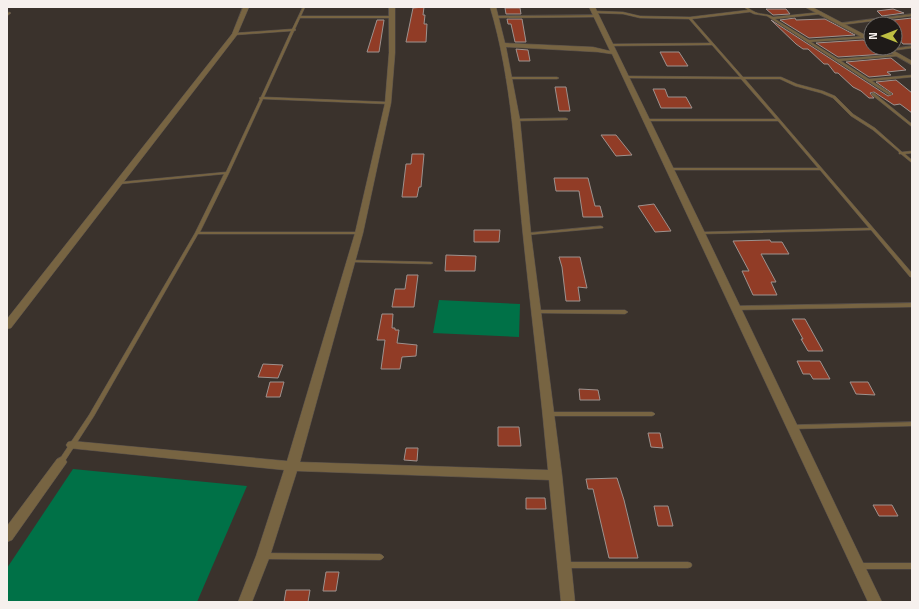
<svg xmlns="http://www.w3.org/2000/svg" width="919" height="609" viewBox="0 0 919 609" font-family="'Titillium Web',sans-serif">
<rect width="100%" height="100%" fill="#3a322c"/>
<g fill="#007147">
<path d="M439 300 520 304 519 337 433 333Z"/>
<path d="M73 469 247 486 197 602H7V568Z"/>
</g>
<g fill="#913c26" stroke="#9d928e">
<path d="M424 7 423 15H425L424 24H427L426 42H406L413 8Z"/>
<path d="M505 8H520L521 14H506Z"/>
<path d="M766 9H786L790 14 773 15Z"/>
<path d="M893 9 904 13 882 16 877 11Z"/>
<path d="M795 18 796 20 825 19 855 35 809 38 780 20Z"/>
<path d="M912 18V44H903L895 34V24H887L885 21Z"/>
<path d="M507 19H522L526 42H515L511 24H508Z"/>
<path d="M377 20H384L379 52H367Z"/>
<path d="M771 20 888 96 893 94 876 82 896 80 912 93V113L900 104 894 105 874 92 870 93 874 98H869L861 91 853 87 838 73H835L828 64H824L808 49H803L796 44Z"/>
<path d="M863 40 871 43V50H881L886 54 838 57 816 43Z"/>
<path d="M516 49 528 50 530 61H519Z"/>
<path d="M660 52H679L688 66H667Z"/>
<path d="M891 58 906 70 887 72 891 75 869 77 846 62Z"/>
<path d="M555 87H566L570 111H559Z"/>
<path d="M653 89H665L668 97H686L692 108H661Z"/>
<path d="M601 135H616L632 155 616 156Z"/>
<path d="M412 154H424L421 187H419L417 197H402L406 164H411Z"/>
<path d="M554 178H588L595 206H600L603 217H583L579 191H556Z"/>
<path d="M654 204 671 231 655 232 638 206Z"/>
<path d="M474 230H500L499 242H474Z"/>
<path d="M770 240 771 242H782L789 254H761L776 282H771L777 295H753L742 271H749L733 241Z"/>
<path d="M446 255 476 256 475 271H445Z"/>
<path d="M559 257H580L587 288 578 287 580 301H566L562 267Z"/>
<path d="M407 275H418L414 307H392L395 289H405Z"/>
<path d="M382 314H393L392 328H395V330H399L397 343 417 345 416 356 402 357 400 369H381L385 340H377Z"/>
<path d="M792 319H805L823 351H808L801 339H803Z"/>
<path d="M797 361H820L830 379H813L810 374H803Z"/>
<path d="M263 364 283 365 278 378 258 377Z"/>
<path d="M270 382H284L280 397H266Z"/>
<path d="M850 382H868L875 395 856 394Z"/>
<path d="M579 389 598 390 600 400H580Z"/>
<path d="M498 427H519L521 446H498Z"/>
<path d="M648 433H660L663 448 651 447Z"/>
<path d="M406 448H418L417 461 404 460Z"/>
<path d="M617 478 624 500 638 558H609L593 489H588L586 479Z"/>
<path d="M526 498H545L546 509H526Z"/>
<path d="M873 505H892L898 516H879Z"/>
<path d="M654 506H668L673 526H658Z"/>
<path d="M326 572H339L336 591H323Z"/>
<path d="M286 590H310L308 602H284Z"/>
</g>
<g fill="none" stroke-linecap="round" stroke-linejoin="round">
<g stroke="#58504b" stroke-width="1">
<g id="lane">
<path d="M303 7H305L301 16H393L394 17 393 18H300L295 29 296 30 294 31 264 97 388 102 390 103 388 104 263 99 229 173 200 232H359L361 233 359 234H198L94 416 63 464H59L58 462 59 460 89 415 195 233 224 174 120 184 118 183 120 182 226 172 260 99 259 98 261 97 291 31 235 35 234 34 235 33 292 29Z"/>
<path d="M744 7C748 7 749 9 753 11 759 15 767 13 773 17L822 12V13L821 14 775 19 809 40 867 36V37L866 38 811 42 838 59 899 54V55L898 56 841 61 869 79 912 75V77L872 81 892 94 889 95 767 16 754 14 750 12 692 19 743 77H781L797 84 823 91 835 96 853 114 875 128 902 152 912 151V153L905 154 912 160V163L901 154H899V152L873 130 851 116 833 98 821 93 795 86 780 79H745L912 273V277H910L871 230 701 234 699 233 701 232 869 228 820 170H669L668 169 670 168H818L778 121H645V119H776L741 79 625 78V76H626L740 77 712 45 610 46 609 45 610 44 710 43 689 19 640 18 623 14 595 13 594 12 595 11 623 12 640 16 690 17 748 10Z"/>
<path d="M9 12 11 13 7 16V14Z"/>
<path d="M912 14V16L841 25 840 24 841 23Z"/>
<path d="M598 15V16L597 17 496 18 495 17 496 16Z"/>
<path d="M912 46V48L890 51 889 50 890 49Z"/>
<path d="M507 77H557L559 78 557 79H508L506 78Z"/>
<path d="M872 93H874L912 124V127L872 95Z"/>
<path d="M566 118 568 119 567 120 516 121 514 120 516 119Z"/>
<path d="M601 226 603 227V228L527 235 525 234 527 233Z"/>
<path d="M350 260 431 262 433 263 431 264 352 262 350 261Z"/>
<path d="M912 303V307L736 310 733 308 736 306Z"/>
<path d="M537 310H625L628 312 625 314 535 313 534 312 535 311Z"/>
<path d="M549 412H652L654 413 655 414 654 415 652 416H549L547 415 546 414 547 413Z"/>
<path d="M912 422V426L793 429 791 428 790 427 791 426 793 425Z"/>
<path d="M264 553 380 554 382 555 384 557 382 559 380 560 264 559 262 558 260 556 262 554Z"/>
<path d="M565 562H688L691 563 692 565 691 567 688 568H565L562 567 561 565 562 563Z"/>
<path d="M859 563H912V569H859L856 568 855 566 856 564Z"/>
</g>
</g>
<g stroke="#58504b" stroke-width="1">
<g id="street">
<path d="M243 7H249L237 35 11 328 7 329V319L232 34Z"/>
<path d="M389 7H395V53L391 103 363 233 300 462 548 470C541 391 531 313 523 235 515 158 512 80 490 7H496L505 43 593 47 610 51 589 7H595L705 233 882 602H868L612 54 598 52 506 47 520 120 531 234 562 475 575 602H561L549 480 297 471 270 556 252 602H238L256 556 284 470 68 448 66 445 68 442 72 441 287 461 355 233 385 103 389 53Z"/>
<path d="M805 7H812L871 38V42Z"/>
<path d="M882 48H889L912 61V65Z"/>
<path d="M61 457 65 459 67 462 65 465 12 540 7 542V526L57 459Z"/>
</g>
</g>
<use href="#lane" fill="#776442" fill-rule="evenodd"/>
<use href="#street" fill="#776442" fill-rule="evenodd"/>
</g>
<rect width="919" height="609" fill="none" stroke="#f6f0ed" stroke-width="16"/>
<g transform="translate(883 36) rotate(270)"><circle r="19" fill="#1e1a18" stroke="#74706d"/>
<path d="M0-3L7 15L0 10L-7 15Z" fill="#bebf42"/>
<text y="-6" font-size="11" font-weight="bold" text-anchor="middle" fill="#f6f0ed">N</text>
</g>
</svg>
